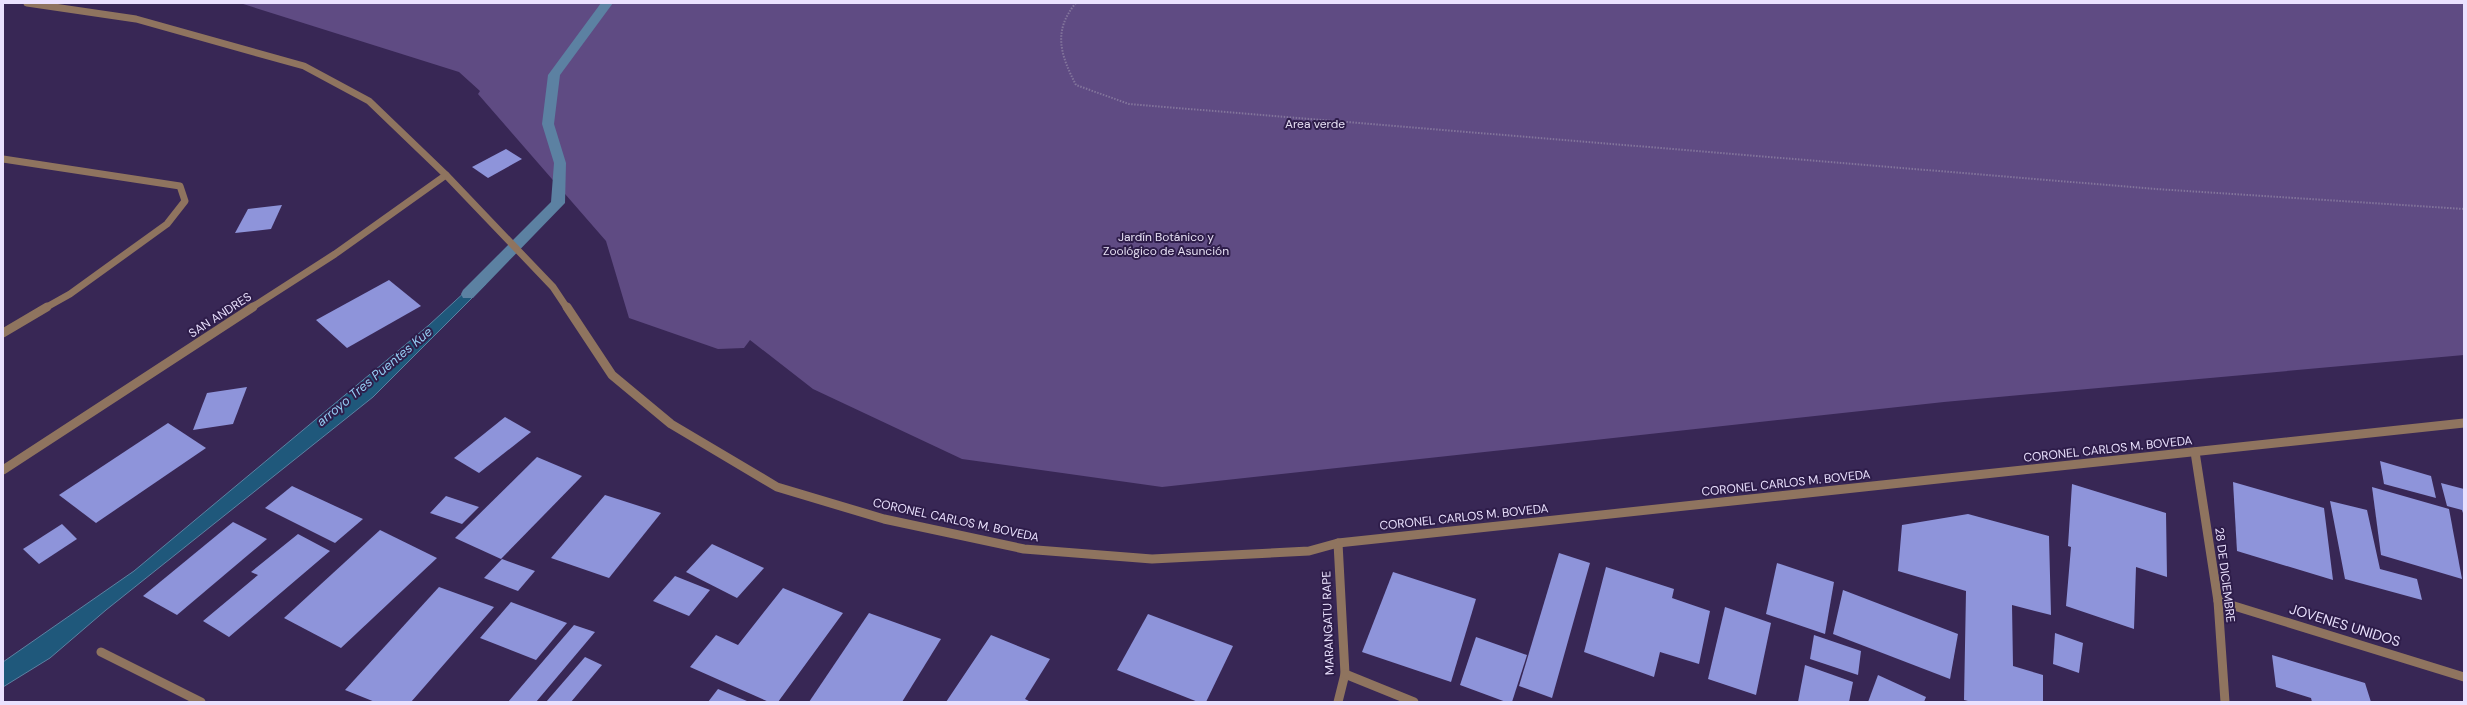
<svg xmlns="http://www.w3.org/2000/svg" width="2467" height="705" viewBox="0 0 2467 705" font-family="'DM Sans',sans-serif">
<rect width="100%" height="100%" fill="#382755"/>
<path fill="#5f4b83" d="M240 3H2464V355L1944 402 1162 487 962 459 813 389 750 340 744 348 718 349 629 318 606 241 478 94 480 91 459 72Z"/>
<path fill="#1f587b" stroke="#5c81a2" d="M480 278 486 284 373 397 106 610 50 658 3 687V662L134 571 429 325Z"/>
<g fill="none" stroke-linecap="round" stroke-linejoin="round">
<path fill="#5c81a2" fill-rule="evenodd" d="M601 3H613L560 75 554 124 566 163 565 203 473 298H463L461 294 463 290 551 202 554 163 542 124 548 75Z"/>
</g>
<g fill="#8e94da">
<path d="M506 149 522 159 488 178 472 167Z"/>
<path d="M282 205 271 229 235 233 248 209Z"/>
<path d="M389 280 421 306 347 348 316 320Z"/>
<path d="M247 387 233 424 193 430 207 393Z"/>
<path d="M505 417 531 432 479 473 454 458Z"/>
<path d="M168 423 206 448 96 523 59 495Z"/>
<path d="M537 457 582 476 501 559 455 538Z"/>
<path d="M2380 461 2431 476 2436 498 2384 484Z"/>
<path d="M2233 482 2324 508 2333 580 2237 551Z"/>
<path d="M2441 483 2464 489V516L2462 510 2447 506Z"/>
<path d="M2072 484 2166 513 2167 577 2136 567 2134 629 2066 606 2071 547 2068 546Z"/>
<path d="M292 486 363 519 335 543 265 508Z"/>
<path d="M2372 487 2449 509 2462 579 2381 555Z"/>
<path d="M605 495 661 513 609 578 551 558Z"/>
<path d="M446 496 479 507 462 524 430 513Z"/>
<path d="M2330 501 2367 510 2380 569 2417 579 2422 600 2345 579Z"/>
<path d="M1968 514 2049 536 2051 615 2012 605 2013 666 2043 675V702H1972L1964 700 1966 591 1898 571 1902 525Z"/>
<path d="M233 522 267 539 177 615 143 596Z"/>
<path d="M62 524 77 539 39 564 23 549Z"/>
<path d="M380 530 437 558 341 648 284 618Z"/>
<path d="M298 534 330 551 229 637 203 621 258 575 251 572Z"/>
<path d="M712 544 764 568 737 598 686 572Z"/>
<path d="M1559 553 1590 563 1552 698 1519 686Z"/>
<path d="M502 559 535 571 518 591 484 578Z"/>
<path d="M1777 563 1834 582 1825 634 1766 614Z"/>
<path d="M1606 567 1674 589 1672 598 1710 611 1699 664 1660 652 1654 677 1584 652Z"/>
<path d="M1393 572 1476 599 1451 682 1362 652Z"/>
<path d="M675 576 710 590 689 616 653 601Z"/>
<path d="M439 587 494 607 411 702H375L345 690Z"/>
<path d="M783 588 843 613 778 702H769L690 667 716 635 738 645Z"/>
<path d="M1843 590 1958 634 1950 679 1833 634Z"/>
<path d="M511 602 567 623 536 660 480 638Z"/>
<path d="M1725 607 1771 623 1756 695 1708 679Z"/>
<path d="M869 613 941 639 902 702H809Z"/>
<path d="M1148 614 1233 646 1206 702H1198L1117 670Z"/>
<path d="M574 625 595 632 536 702H508Z"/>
<path d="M2055 633 2083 643 2079 673 2053 664Z"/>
<path d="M991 635 1050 659 1025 699 1031 702H946Z"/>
<path d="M1814 635 1861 651 1858 675 1810 659Z"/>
<path d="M1476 637 1527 655 1512 702H1506L1460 685Z"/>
<path d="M2272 655 2365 683 2371 702H2312L2311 698 2276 687Z"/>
<path d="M585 657 602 665 571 702H546Z"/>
<path d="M1805 665 1853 682 1849 702H1798Z"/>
<path d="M1878 675 1926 697 1924 702H1868Z"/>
<path d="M718 689 747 701 708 702Z"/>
</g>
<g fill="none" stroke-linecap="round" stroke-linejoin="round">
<path stroke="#83759c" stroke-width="2" stroke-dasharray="1.5 1.5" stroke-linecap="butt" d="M1076 3C1052 31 1061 56 1076 85L1129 104 2156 189 2464 209"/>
<path stroke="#8f745f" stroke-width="7" d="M3 159 180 186 185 201 167 224 70 294 45 308"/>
<path stroke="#8f745f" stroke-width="9" d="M3 333 47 307"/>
<path stroke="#8f745f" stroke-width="7" d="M251 308 335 254 446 175"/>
<g stroke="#8f745f" stroke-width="9">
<path d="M2195 452 2218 601 2225 702"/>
<path d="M3 470 253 307"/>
<path d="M1338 543 1345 674 1338 702"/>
<path d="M2218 601 2464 677"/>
<path d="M101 652 201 702"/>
<path d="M1345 674 1414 702"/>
</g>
<path stroke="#8f745f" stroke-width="7" d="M27 3 136 19 304 66 369 101 446 175 553 287 567 308"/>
<path stroke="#8f745f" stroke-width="9" d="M567 307 612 375 671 424 777 487 884 519 1024 549 1152 559 1309 551 1338 543 2464 423"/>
</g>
<g text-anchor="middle" stroke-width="4" stroke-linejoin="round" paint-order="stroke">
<g font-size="12" fill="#e6e0f3" stroke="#2e1d4a">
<text x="1315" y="128">Area verde</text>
<text x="1166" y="241">Jardín Botánico y<tspan x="1166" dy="14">Zoológico de Asunción</tspan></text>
</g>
<g font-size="12" fill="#eae1fe" stroke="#2e1d4a">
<text transform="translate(220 315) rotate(-33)" y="4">SAN ANDRES</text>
<text transform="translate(2108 449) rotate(-6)" y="4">CORONEL CARLOS M. BOVEDA</text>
<text transform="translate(1786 483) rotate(-6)" y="4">CORONEL CARLOS M. BOVEDA</text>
<text transform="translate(1464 517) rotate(-6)" y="4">CORONEL CARLOS M. BOVEDA</text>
<text transform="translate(956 520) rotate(12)" y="4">CORONEL CARLOS M. BOVEDA</text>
<text transform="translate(2225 575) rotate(83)" y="4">28 DE DICIEMBRE</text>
<text transform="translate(1328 623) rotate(-92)" y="4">MARANGATU RAPE</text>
</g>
<g font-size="13" font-style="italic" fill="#95cdf3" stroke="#2e1d4a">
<text transform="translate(374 376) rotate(-40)" y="5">arroyo Tres Puentes Kue</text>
</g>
<g font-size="14" fill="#eae1fe" stroke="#2e1d4a">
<text transform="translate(2345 625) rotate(17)" y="5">JOVENES UNIDOS</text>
</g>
</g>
<rect width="2467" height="705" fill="none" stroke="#eae1fe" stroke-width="8"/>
</svg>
